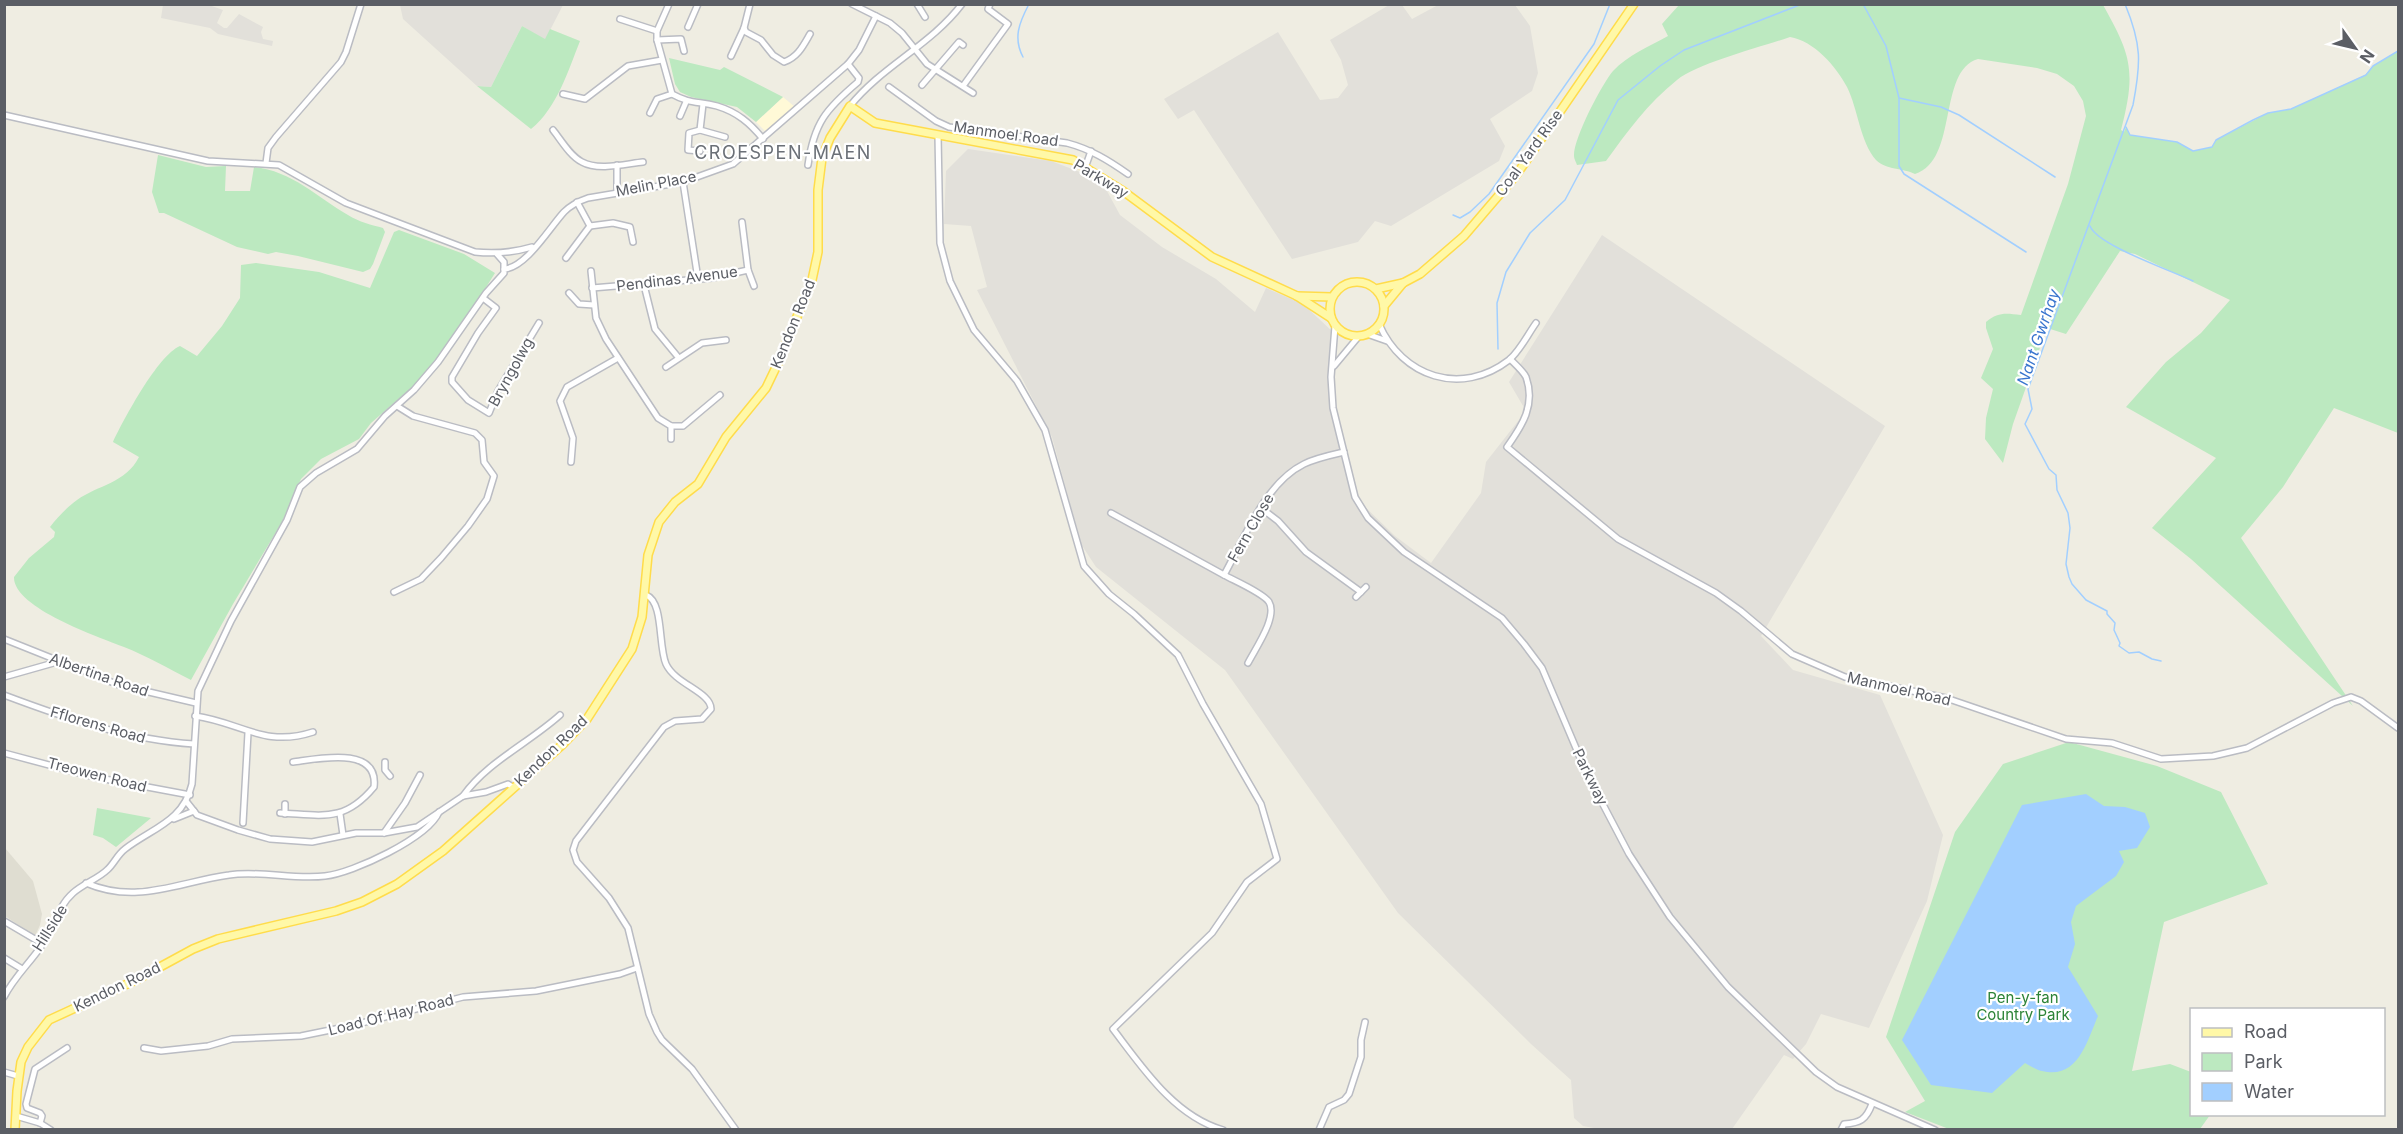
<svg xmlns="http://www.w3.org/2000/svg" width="2403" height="1134" viewBox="0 0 2403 1134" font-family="Inter,sans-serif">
<rect width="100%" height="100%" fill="#efede2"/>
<path fill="#fff9d7" d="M783 97 795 107 768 133 766 132 756 122Z"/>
<g fill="#e2e0da">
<path d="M209 5 223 10 217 23 224 28H227L239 14 263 27 261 32 263 39 273 41 272 46 218 34 210 28 161 18 163 5Z"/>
<path d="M400 5H563L545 40 522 26 491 87 477 86 403 19Z"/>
<path d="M1389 5H1402L1412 19 1438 5H1515L1530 26 1538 73 1532 91 1490 119 1505 146 1499 161 1391 226 1375 221 1358 242 1292 259 1194 110 1178 119 1164 99 1278 32 1320 100 1338 98 1348 85 1341 60 1330 40Z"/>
<path d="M968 149 1051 161 1101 180 1120 215 1162 247 1216 279 1255 312 1266 288 1303 304 1333 332V395L1360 502 1395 536 1431 563 1481 493 1486 462 1526 411 1509 382 1602 235 1885 426 1761 636 1793 670 1880 695 1943 835 1927 901 1869 1028 1821 1014 1806 1044 1793 1059 1784 1055 1732 1129 1605 1130 1583 1126 1574 1118 1571 1080 1531 1044 1398 913 1225 670 1096 567 1081 544 1052 437 977 290 987 287 971 226 944 224 946 171Z"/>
</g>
<path fill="#dfddd1" d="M5 848 33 881 42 914 40 925 35 936 5 916Z"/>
<g fill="#bce9c0">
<path d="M1679 5H2103C2132 56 2136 72 2121 130L2124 132 2126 127 2130 135 2177 142 2193 151 2212 147 2216 140 2268 113 2291 109 2365 75 2373 66 2398 51V433L2334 408 2283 487 2241 538 2353 706 2191 559 2152 528 2216 458 2126 407 2166 362 2201 333 2230 300 2135 254 2120 251 2066 334 2047 328 2013 424 2003 463 1985 439 1986 418 1993 389 1981 378 1993 349 1986 328V322C1998 312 2005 313 2021 315L2068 184 2086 116 2083 101 2074 86 2057 74 2037 68 1978 59C1937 71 1959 160 1915 174 1903 168 1886 170 1876 160 1860 142 1858 109 1847 87 1836 66 1814 41 1790 37 1761 47 1698 63 1677 80 1648 103 1627 132 1606 161L1577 165C1576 162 1574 159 1574 156 1573 139 1602 84 1613 71 1628 55 1650 46 1668 36L1662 24Z"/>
<path d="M522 26 545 39 550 29 580 41C568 71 557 108 531 129L477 86 491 87Z"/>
<path d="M669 58 720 70 724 67 783 97 756 122 737 107 691 97 680 92 675 84Z"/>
<path d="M158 155 206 167 226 166 225 191H250L254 167C292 171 317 197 348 215 359 222 372 225 383 228L385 232 373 264 370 269 363 272 298 256 276 252 268 254 237 247 164 213H159L152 192Z"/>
<path d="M399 230 464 254 495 273 456 335 418 382 371 423 359 439 321 459 301 479 282 522 233 604 191 680C169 669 147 656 124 647 99 637 13 608 14 577L29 558 54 537 55 532 50 527C57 518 67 507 77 500 98 485 126 483 139 457L113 442C124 419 158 355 180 346L197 356 222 326 240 298 241 265 256 263 319 272 370 288 394 232Z"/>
<path d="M2069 742 2157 766 2221 792 2268 884 2164 922 2132 1071 2170 1064 2191 1072 2192 1114 2210 1115 2200 1129H1949L1905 1112 1925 1101 1886 1037 1955 832 2003 764Z"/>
<path d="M97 808 151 818 116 847 103 838 93 835Z"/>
</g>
<path fill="#a2cfff" d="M2086 794 2104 806 2125 807 2145 813 2150 827 2137 848 2119 851 2124 862 2116 876 2076 906 2071 922 2075 944 2068 967 2098 1016C2087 1041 2078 1080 2042 1071 2037 1070 2030 1066 2025 1063L1992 1093 1931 1085 1902 1040 2022 805Z"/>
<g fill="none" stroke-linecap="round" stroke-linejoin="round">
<g stroke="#a2cfff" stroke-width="1.5">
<path d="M1863 4 1886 46 1899 98 1941 107 1959 115 2055 177"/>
<path d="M2125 4C2142 45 2141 63 2133 105L2028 389 2032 409 2025 424 2049 469 2056 475 2057 490 2068 513 2070 528 2066 564 2069 577 2072 584 2086 600 2107 611V614L2115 623 2114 630 2120 643 2119 646 2129 653 2139 652 2152 659 2161 661"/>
<path d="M1023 57C1013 38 1019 23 1029 4"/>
<path d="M1899 99V166L1904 174 2026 252"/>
<path d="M2126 127 2130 135 2177 142 2193 151 2212 147 2216 140 2253 120 2268 113 2291 109 2366 75 2373 66 2398 51"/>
<path d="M1453 215 1460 218 1470 212 1489 194 1594 44 1610 4"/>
<path d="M2090 226C2097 245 2170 270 2193 281"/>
<path d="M1498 349 1497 303 1506 272 1530 233 1565 200 1618 100 1660 66 1684 50 1802 4"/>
</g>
<g stroke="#babcc3" stroke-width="8">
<g id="minor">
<path d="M669 4 657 31V40L672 94C690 104 698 101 717 106 737 112 750 123 763 139"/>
<path d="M852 4 890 23 902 33 927 64 973 93"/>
<path d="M917 4 925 17"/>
<path d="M620 19 657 31"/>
<path d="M688 27 698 4"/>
<path d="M744 28 746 32 761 40 773 55 784 62C798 57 803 46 810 34"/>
<path d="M657 40 681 39 684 51"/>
<path d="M731 56 744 28 750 4"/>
<path d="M922 85 959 42 963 45"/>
<path d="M963 86 1008 24 988 9 990 4"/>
<path d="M889 87 936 121 949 127 1067 143C1090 149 1108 160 1128 174"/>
<path d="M563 94 585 99 628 66 662 60"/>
<path d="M703 104 700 130 725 137"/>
<path d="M850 106C882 66 931 45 962 4"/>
<path d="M650 113 657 99 672 94"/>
<path d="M4 115 208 161 279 165 346 203 475 252C495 254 512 253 532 247"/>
<path d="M680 116 686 102"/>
<path d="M553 130C561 140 570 156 582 162 598 171 625 164 643 162"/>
<path d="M938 135 940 243 950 281 974 330 1017 381 1045 430 1084 566 1109 594 1134 614 1178 655 1203 704 1261 804 1277 859 1247 882 1212 933 1113 1029C1142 1067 1174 1116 1223 1130"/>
<path d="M700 151 688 150 689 133 700 130"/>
<path d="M266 163 268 148 276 137 341 62 346 52 361 4"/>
<path d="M808 165C814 123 826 109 858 82L859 78 848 64"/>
<path d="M1085 168 1091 151"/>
<path d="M683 182 698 279"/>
<path d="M617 192V165"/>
<path d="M577 202 590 226 613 223 630 227 633 242"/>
<path d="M497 254 504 262V269"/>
<path d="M566 258 590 226"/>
<path d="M748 270 754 286"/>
<path d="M591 271 596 318 606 339 658 418 671 426V439"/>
<path d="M644 285 655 329 678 357"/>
<path d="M592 288 712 278 748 270 742 222"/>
<path d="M569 293 579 304 594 305"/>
<path d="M483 298 496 308 478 333 452 377V382L468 400 489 413 498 391 539 323"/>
<path d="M1379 324C1402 377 1461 397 1509 360 1520 351 1528 334 1536 323"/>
<path d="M1335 326 1331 377 1333 408 1355 497 1368 518 1404 552 1502 618 1524 644 1542 668 1587 774 1629 854 1670 917 1728 987 1816 1072 1837 1087 1935 1130"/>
<path d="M1367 334 1387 341"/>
<path d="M1510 359C1515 364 1523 371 1526 377 1536 405 1522 426 1507 447L1618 539 1716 593 1741 611 1792 654 1845 677 1946 698 2066 739 2112 743 2161 759 2213 756 2247 748 2333 703 2351 697 2361 701 2398 728"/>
<path d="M1334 366 1359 336"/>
<path d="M666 367 702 343 726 340"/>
<path d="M671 426H683L720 395"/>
<path d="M571 462 573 438 560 401 567 387 618 358"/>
<path d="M1261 508 1278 521 1306 552 1361 592"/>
<path d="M1111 513 1224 575C1244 539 1265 483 1304 464 1316 458 1331 455 1344 452"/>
<path d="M1224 575C1235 581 1263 593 1269 602 1278 617 1255 649 1248 663"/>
<path d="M394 592 421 579 441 558 468 526 487 499 494 476 484 462 482 440 475 433 413 416 397 406"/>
<path d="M646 595C664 602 658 646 666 664 675 684 711 692 711 709L702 719 675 721 664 727 576 841 573 850 577 862 609 898 628 928 649 1014 657 1032 662 1040 692 1069 736 1130"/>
<path d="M1356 597 1366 587"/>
<path d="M4 639 119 685 196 703"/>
<path d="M4 677 57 662"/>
<path d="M4 695C65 718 129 740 194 744"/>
<path d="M195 716C240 722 264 748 313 732"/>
<path d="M4 753 94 777 190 795"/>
<path d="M385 762V770L390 776"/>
<path d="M463 796C487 762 529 743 560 715"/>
<path d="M186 801 197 815 238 830 270 839 312 842 356 833H384L417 827 463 796 486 792 508 784 514 788"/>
<path d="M280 813C322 815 344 823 374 787 379 745 317 759 293 762"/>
<path d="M285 814V804"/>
<path d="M340 814 343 835"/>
<path d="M174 819 194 811"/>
<path d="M243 823 248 733"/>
<path d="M384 833 405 803 420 775"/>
<path d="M86 883C137 905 178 882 229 875 260 870 294 880 325 876 353 873 428 838 439 812"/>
<path d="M4 921 43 944"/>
<path d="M4 958 22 969"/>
<path d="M4 997C14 977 30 963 42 945 54 929 57 907 73 893 83 884 99 878 107 870 114 864 117 855 125 849 152 828 183 822 192 784L198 691 231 621 287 520 300 487 316 473 357 449 385 416 414 390 438 362 486 293 504 273V269C526 268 550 227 564 212 571 205 579 201 588 198L683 182 733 164 848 64 859 50 876 16"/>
<path d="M144 1048 161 1051 208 1046 232 1039 301 1036 350 1026 463 997 536 991 620 974 637 968"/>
<path d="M4 1072 18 1076"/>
<path d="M16 1116 40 1123 51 1130"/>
<path d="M40 1123 42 1116 40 1113 27 1108 26 1104 35 1069 67 1048"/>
<path d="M1319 1130 1329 1107 1344 1100 1349 1094 1361 1057V1040L1365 1022"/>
<path d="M1841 1130 1844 1124C1860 1123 1866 1120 1872 1104"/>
</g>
</g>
<g stroke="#ffdc4b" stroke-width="10">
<g id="major">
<circle cx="1357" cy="309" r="27"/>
<path d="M1376 289 1403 283"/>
<path d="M1297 296 1332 297"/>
<path d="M1384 306 1403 283 1420 274 1464 236 1517 174 1634 4"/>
<path d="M15 1130 17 1091 21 1062 28 1047 49 1020 136 980 193 949 218 939 336 911 362 902 397 884 443 851 562 745 587 719 632 649 642 617 648 555 659 522 675 502 698 484 726 437 766 388 779 361 812 280 818 252V190L822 158 830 138 850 106 875 123 1073 160 1123 191 1212 257 1297 296 1331 318"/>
</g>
</g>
<use href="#minor" stroke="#fff" stroke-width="5"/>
<use href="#major" stroke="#fff8a7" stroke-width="7"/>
<path stroke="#b6b7b8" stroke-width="1.5" stroke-dasharray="1.5 8" stroke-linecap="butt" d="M4 1129 5 1130"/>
</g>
<g text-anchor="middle" stroke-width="4.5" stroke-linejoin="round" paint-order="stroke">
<g font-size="15" fill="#5b5e65" stroke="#fff">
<text transform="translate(1006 134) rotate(8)" y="5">Manmoel Road</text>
<text transform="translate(1529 153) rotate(-54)" y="5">Coal Yard Rise</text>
<text transform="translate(1101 179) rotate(31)" y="5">Parkway</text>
<text transform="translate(656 184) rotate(-11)" y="5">Melin Place</text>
<text transform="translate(677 279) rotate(-7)" y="5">Pendinas Avenue</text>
<text transform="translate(793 324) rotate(-68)" y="5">Kendon Road</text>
<text transform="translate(511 372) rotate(-61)" y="5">Bryngolwg</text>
<text transform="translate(1251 528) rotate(-60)" y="5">Fern Close</text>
<text transform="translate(99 675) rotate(19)" y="5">Albertina Road</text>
<text transform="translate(1899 689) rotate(13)" y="5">Manmoel Road</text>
<text transform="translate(98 725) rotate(16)" y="5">Fflorens Road</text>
<text transform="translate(551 751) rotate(-44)" y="5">Kendon Road</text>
<text transform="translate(97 775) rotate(14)" y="5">Treowen Road</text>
<text transform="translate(1590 777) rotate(64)" y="5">Parkway</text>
<text transform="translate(50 928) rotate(-58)" y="5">Hillside</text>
<text transform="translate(117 987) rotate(-26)" y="5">Kendon Road</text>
<text transform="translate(391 1015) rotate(-14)" y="5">Load Of Hay Road</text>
</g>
<g font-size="15" fill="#2c8337" stroke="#fff">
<text x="2023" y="1003">Pen-y-fan<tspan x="2023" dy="17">Country Park</tspan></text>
</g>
<g font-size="16" font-style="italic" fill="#3975ce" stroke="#fff">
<text transform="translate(2038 337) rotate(-71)" y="6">Nant Gwrhay</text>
</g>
<g font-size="18" letter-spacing="1.5" fill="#6b7077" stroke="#fff">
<text x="783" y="159">CROESPEN-MAEN</text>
</g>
</g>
<rect width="2403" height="1134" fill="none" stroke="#5b5e65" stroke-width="12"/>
<rect x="2190" y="1008" width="195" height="108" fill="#ffffff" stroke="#bdbfc1" stroke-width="1.5"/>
<rect x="2202" y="1028" width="30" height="9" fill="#fff8a7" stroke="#bdbfc1" stroke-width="1.5"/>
<text x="2244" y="1038" font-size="18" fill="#5b5e65">Road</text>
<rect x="2202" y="1053" width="30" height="18" fill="#bce9c0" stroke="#bdbfc1" stroke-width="1.5"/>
<text x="2244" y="1068" font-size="18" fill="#5b5e65">Park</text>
<rect x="2202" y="1083" width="30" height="18" fill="#a2cfff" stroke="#bdbfc1" stroke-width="1.5"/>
<text x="2244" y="1098" font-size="18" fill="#5b5e65">Water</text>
<g transform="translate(2355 48) rotate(124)" stroke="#ffffff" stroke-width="4.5" paint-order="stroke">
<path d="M0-4.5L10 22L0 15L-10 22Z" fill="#5b5e65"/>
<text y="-9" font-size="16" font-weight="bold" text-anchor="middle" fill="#5b5e65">N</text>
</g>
</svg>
